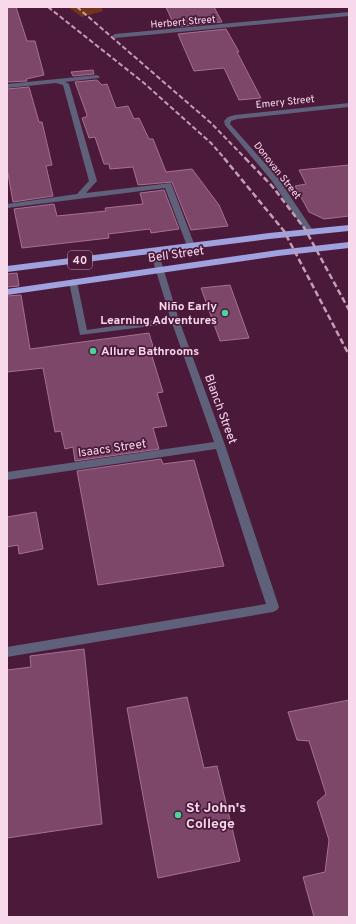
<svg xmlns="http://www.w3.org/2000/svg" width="356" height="924" viewBox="0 0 356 924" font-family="Overpass,sans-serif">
<rect width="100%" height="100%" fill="#4b1a3b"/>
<path fill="#73341a" d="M68 7H101L103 11 82 17Z"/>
<g fill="#7c4769" stroke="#a86f93">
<path d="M7 7H16L27 41H35L44 75 26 79 27 81 7 82Z"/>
<path d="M166 7H214L222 22 175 27Z"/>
<path d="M226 29 239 52H237L261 98 239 100 224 68 194 71 178 34Z"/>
<path d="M93 70 94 74 73 76 71 72Z"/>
<path d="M97 80 102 85 107 84 116 108 128 106 134 119 139 118 149 139H153L166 172 192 169 219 205 228 226 191 230 172 182 138 185 133 167 110 169 109 164H104L95 137 89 138 82 118 86 117 87 115 75 82Z"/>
<path d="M29 87 39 122H42L52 165 46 166 53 196 13 202 7 168V89Z"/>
<path d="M349 165V216L324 219 309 212 295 186 306 184 299 170Z"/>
<path d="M164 190 179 229 151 233 150 229 108 234 109 238 22 248 14 209 54 204 57 216 106 211 105 208 143 204 140 193Z"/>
<path d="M17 273 19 286 7 287V274Z"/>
<path d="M230 285 249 338 220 341 201 288Z"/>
<path d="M21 295 30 349 149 333 155 353H151L163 392 157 393 167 426 153 428 159 449 75 461 73 447 65 449 61 431 55 432 43 368 7 372V296Z"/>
<path d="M161 459 163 464 194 460 224 566 98 585 77 471Z"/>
<path d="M36 512 43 549 19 554 18 545 7 547V517Z"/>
<path d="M84 649 102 824 7 838V670L31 667 30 656Z"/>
<path d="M187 697 204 768 217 766 240 861 158 878 127 708Z"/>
<path d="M349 700V917H314L303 877 325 872 329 840 317 802 326 794 309 741 297 740 288 712Z"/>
</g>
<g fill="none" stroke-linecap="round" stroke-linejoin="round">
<g fill="#5f6079" fill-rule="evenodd">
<path d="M97 75 100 77 99 78 65 82 69 84 97 181 86 193 171 183 195 246 194 248H191L187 246 165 188 7 208V204L77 194 89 181 63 85 56 83 7 88V84Z"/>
<path d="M73 279 77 282 87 330 175 317 179 320 175 323 80 335 69 282Z"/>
<path d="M263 573 267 574 269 577 279 607 277 610 273 612 7 657V647L266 604 257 577 259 574Z"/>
</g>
<g fill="#5f6079" fill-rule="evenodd">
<path d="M349 12V16L115 38 112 36 115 34Z"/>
<path d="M349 103V107L237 119 231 121 230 124 278 178 314 232 313 234H307L272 181 225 125 224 121 228 117 235 115Z"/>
<path d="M151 249H157L158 251 179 320 225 445 269 577 267 580 263 581 259 580 257 577 216 449 7 480V472L214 442 171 320 150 251Z"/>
</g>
<g fill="#9fa2de" fill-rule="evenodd">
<path d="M349 225V231L269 239 7 272V266L269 233Z"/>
<path d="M349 242V248L278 256 7 295V289L278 250Z"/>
</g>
<g stroke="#c39eb5" stroke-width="2" stroke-dasharray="5 2.5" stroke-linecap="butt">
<path d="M48 7 144 83 211 143 225 159"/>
<path d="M77 7 211 123 246 159"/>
</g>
<g stroke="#c39eb5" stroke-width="2.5" stroke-dasharray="6 3" stroke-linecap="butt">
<path d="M224 158 284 231 349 355"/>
<path d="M245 158 272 186 305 229 349 310"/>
</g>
</g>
<g fill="#4cd39a" stroke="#4b1a3b" stroke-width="1.5">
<circle cx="225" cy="313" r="4"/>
<circle cx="93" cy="351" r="4"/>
<circle cx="178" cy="815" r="4"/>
</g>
<g text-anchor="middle" stroke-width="3.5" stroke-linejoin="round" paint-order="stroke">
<g font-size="10" fill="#f8d8eb" stroke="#4b1a3b">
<text transform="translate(183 21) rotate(-5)" y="4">Herbert Street</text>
<text transform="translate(285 101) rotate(-6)" y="4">Emery Street</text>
<text transform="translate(278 170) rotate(52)" y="4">Donovan Street</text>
</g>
<rect fill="#4b1a3b" stroke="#c49fb6" stroke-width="1" x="68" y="251" width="24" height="18" rx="3"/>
<g font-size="11" font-weight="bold" fill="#f8d8eb">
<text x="80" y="264">40</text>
</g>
<g font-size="12" fill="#f8d8eb" stroke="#4b1a3b">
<text transform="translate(176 254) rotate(-8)" y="4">Bell Street</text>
<text transform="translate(221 409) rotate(70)" y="4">Blanch Street</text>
<text transform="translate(112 448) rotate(-8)" y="4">Isaacs Street</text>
</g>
<g font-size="12" font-weight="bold" fill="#f8d8eb" stroke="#4b1a3b" text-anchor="end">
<text x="217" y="310">Niño Early<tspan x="217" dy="14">Learning Adventures</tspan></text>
<text x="101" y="355" text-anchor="start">Allure Bathrooms</text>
</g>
<g font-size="14" font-weight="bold" fill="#f8d8eb" stroke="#4b1a3b" text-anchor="start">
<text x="186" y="812">St John's<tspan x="186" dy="16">College</tspan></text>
</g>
</g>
<rect width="356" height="924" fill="none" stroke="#f8d8eb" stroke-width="16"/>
</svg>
